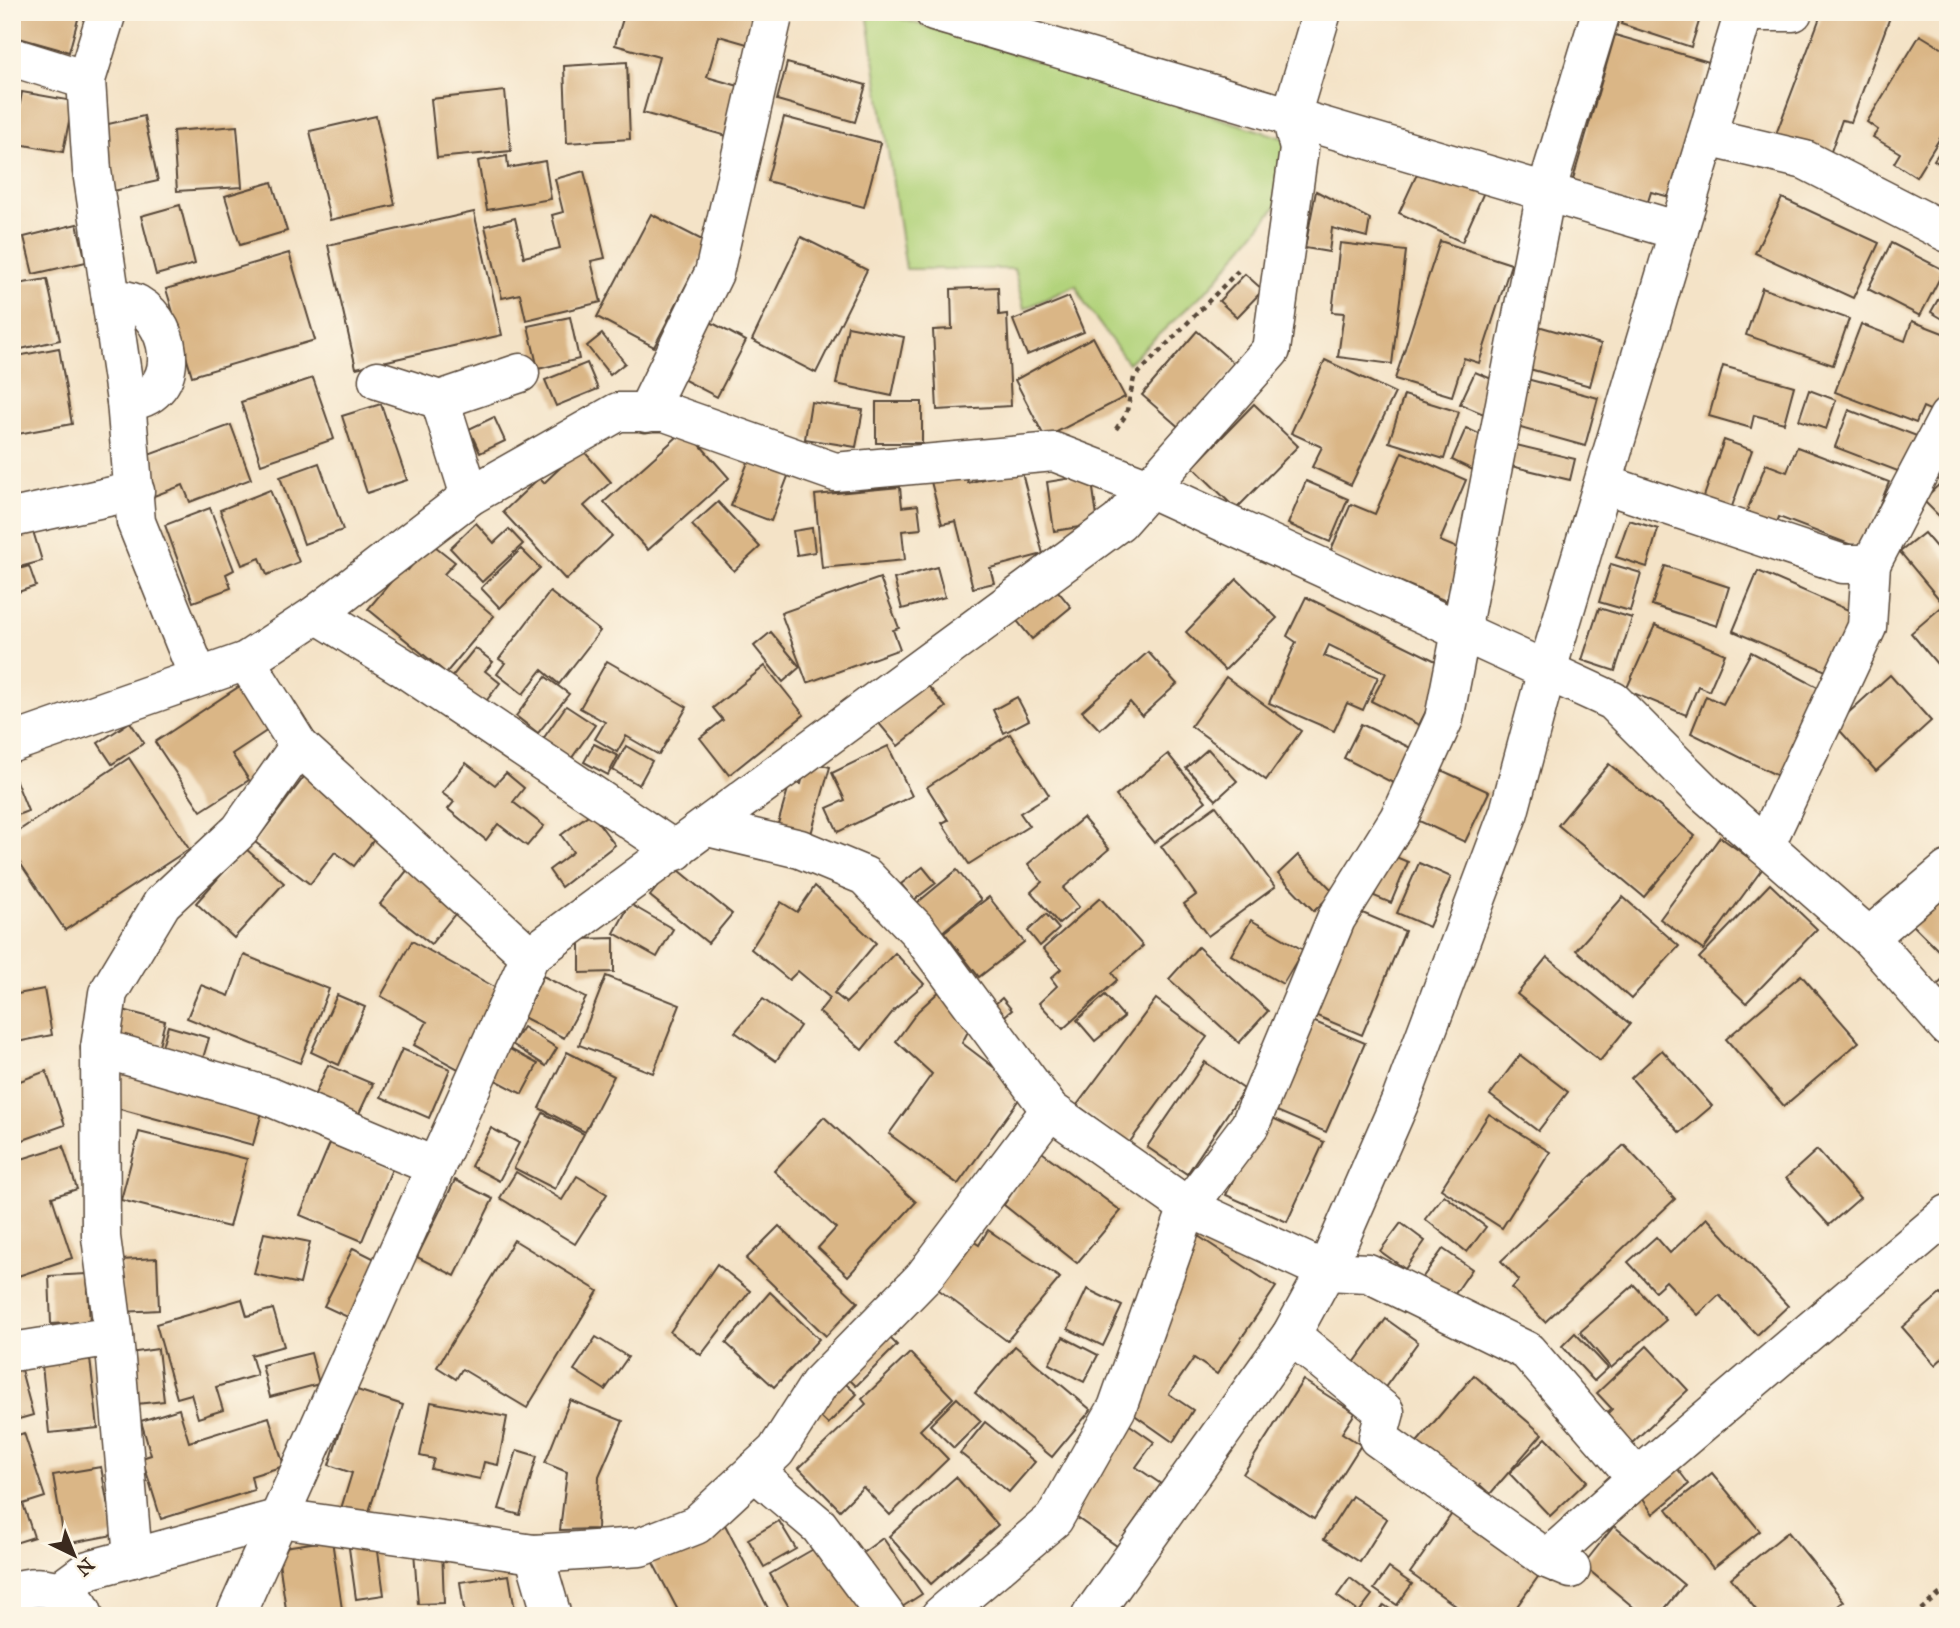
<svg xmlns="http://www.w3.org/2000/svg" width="1960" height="1628" viewBox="0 0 1960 1628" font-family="'IM FELL Great Primer',serif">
<rect width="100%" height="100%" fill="#fcf5e5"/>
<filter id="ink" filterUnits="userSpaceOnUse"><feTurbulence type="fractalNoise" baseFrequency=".0143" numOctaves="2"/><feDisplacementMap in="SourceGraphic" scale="14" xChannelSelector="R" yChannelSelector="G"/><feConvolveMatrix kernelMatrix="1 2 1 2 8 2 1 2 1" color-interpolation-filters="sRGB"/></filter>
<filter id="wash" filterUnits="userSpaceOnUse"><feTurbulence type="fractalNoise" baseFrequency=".00686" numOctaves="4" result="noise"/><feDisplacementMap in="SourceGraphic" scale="28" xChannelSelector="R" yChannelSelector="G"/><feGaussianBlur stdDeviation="1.57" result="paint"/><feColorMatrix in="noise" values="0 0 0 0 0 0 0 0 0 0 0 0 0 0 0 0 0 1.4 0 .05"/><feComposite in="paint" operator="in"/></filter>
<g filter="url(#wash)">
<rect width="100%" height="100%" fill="#f4e3c7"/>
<path fill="#b2d37b" stroke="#767e4c" stroke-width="2" d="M867 12H880L1286 139 1278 204 1212 285 1128 363 1085 304 1076 285 1024 309 1014 269H906Z"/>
<g id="blocks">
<g fill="#dab686">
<path d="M14 12H80L69 52 12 36Z"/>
<path d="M625 12H756L747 44 719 36 707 77 742 87 727 136 643 113 659 57 615 45Z"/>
<path d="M1625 12H1702L1691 47 1621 24Z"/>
<path d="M1822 12H1875L1890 17 1851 122 1842 120 1829 157 1775 137Z"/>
<path d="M1615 35 1709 62 1670 197 1651 192 1646 208 1571 186Z"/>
<path d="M1920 35 1948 52V125L1916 177 1894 163 1900 153 1873 137 1878 130 1867 122Z"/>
<path d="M627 62 630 139 567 143 564 66Z"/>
<path d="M787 63 866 85 855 122 777 100Z"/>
<path d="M505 91 511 151 437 158 431 99Z"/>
<path d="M22 92 73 101 63 152 13 143Z"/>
<path d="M144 116 158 181 109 192 95 127Z"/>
<path d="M376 116 395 205 330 220 310 131Z"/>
<path d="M784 117 881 143 864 207 767 181Z"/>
<path d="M237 126 242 187 177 191 173 131Z"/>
<path d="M1948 140V170L1934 160Z"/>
<path d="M507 156 508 168 545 161 551 199 487 210 478 161Z"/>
<path d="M1422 163 1484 192 1462 242 1399 213Z"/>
<path d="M584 171 605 258 591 261 601 302 526 320 520 294 502 298 485 226 515 218 524 257 560 248 552 215 563 212 555 179Z"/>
<path d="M272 182 287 231 240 245 225 196Z"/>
<path d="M1316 191 1370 219 1367 237 1332 228 1329 252 1305 248Z"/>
<path d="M1782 198 1879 243 1853 298 1755 253Z"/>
<path d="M180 205 195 264 156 275 141 216Z"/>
<path d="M474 212 502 335 356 368 328 245Z"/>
<path d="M651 214 708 243 654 347 597 317Z"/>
<path d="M77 224 86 262 33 274 24 237Z"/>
<path d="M801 237 867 270 816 373 752 340Z"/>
<path d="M1440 241 1511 264 1479 363 1464 358 1452 396 1395 379Z"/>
<path d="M1340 243 1406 251 1392 364 1338 357 1344 313 1332 312Z"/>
<path d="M1891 243 1944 270 1920 316 1868 289Z"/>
<path d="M289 253 315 340 192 376 166 289Z"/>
<path d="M1245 274 1263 290 1237 317 1219 301Z"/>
<path d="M47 279 60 340 21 349 12 304V285Z"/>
<path d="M1948 282V322L1931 312Z"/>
<path d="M998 287 999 315 1007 314 1011 406 937 410 933 330 952 329 951 289Z"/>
<path d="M1762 288 1849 319 1833 365 1746 335Z"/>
<path d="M1069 297 1084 332 1027 355 1013 320Z"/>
<path d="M570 317 579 359 538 369 528 326Z"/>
<path d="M705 319 746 341 717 397 675 375Z"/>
<path d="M1912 321 1948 335V397L1941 415 1923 407 1916 423 1835 392 1861 324 1905 341Z"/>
<path d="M848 326 904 337 892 396 836 384Z"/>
<path d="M1538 326 1601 344 1590 386 1526 368Z"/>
<path d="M1197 331 1237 366 1181 429 1142 395Z"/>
<path d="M602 334 625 363 610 375 587 346Z"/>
<path d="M1093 337 1125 397 1045 438 1015 380Z"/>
<path d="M59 348 72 424 12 435V357Z"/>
<path d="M1325 360 1395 393 1351 485 1312 467 1322 447 1291 433Z"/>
<path d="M587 363 598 389 556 406 545 380Z"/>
<path d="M1723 366 1794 386 1784 423 1754 415 1751 428 1709 416Z"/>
<path d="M1475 372 1501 383 1486 415 1460 404Z"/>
<path d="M313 378 334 439 261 464 241 402Z"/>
<path d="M1523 378 1598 398 1585 446 1510 425Z"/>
<path d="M1809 390 1836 400 1826 429 1799 420Z"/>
<path d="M1404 395 1459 412 1444 459 1389 442Z"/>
<path d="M811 402 863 410 856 447 805 439Z"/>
<rect x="876" y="402" width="46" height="41"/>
<path d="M381 404 407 480 367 493 342 416Z"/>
<path d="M1254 404 1298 446 1236 509 1193 467Z"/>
<path d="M1849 410 1922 438 1908 475 1835 447Z"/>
<path d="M494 417 505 441 480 453 469 429Z"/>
<path d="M231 425 251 479 190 502 183 485 154 496 140 458Z"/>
<path d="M1466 428 1492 440 1477 472 1452 460Z"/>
<path d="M686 429 729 478 648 550 604 502Z"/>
<path d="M1724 440 1752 450 1730 512 1702 502Z"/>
<path d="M1512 444 1575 459 1570 480 1507 465Z"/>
<path d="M1797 447 1889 482 1862 549 1779 517 1774 530 1744 518 1766 464 1787 472Z"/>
<path d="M581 448 611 482 584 506 612 536 566 580 503 512 539 478 544 483Z"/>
<path d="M1402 452 1466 480 1440 541 1467 552 1446 601 1330 552 1351 504 1375 514Z"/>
<path d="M750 457 790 471 771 521 731 506Z"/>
<path d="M319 463 343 530 304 544 280 477Z"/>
<path d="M963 465 968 483 1021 469 1043 554 990 568 994 583 973 588 956 521 942 524 929 474Z"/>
<path d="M1091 475 1098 524 1054 531 1047 482Z"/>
<path d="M1948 476V514L1942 519 1923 500Z"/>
<path d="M1306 481 1348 499 1330 542 1288 524Z"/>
<path d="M900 487 902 507 918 505 921 529 902 531 905 560 822 568 815 495Z"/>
<path d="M270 490 299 562 267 575 260 558 242 565 220 510Z"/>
<path d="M718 502 760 547 734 571 692 525Z"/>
<path d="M210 508 234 570 226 574 231 588 193 602 165 525Z"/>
<path d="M1629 520 1658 529 1647 567 1616 557Z"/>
<path d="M30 521 42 561 12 569V526Z"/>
<path d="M476 523 494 543 509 529 523 544 482 582 450 548Z"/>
<path d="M812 528 815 552 797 555 793 531Z"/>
<path d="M1924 533 1948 561V677L1911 633 1944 605 1900 552Z"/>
<path d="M431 543 455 562 444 574 494 616 446 673 368 609 404 566 408 570Z"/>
<path d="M521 549 540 568 500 608 481 588Z"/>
<path d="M1611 564 1641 573 1630 611 1599 602Z"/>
<path d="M29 566 36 586 12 594V571Z"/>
<path d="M1665 566 1729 587 1717 626 1652 605Z"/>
<path d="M937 567 945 597 902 609 894 579Z"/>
<path d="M1758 571 1860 615 1835 675 1733 631Z"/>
<path d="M880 578 899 628 893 630 900 649 807 683 781 613Z"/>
<path d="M1237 579 1277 618 1225 670 1186 632Z"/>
<path d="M1053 585 1071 607 1032 639 1013 616Z"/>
<path d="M550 592 600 631 559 684 542 670 523 694 497 674 505 663 499 659Z"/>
<path d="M1306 597 1448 667 1419 725 1371 701 1386 673 1329 645 1324 656 1378 677 1363 710 1347 703 1334 731 1269 703 1296 642 1287 636Z"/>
<path d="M1599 608 1632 618 1615 671 1582 660Z"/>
<path d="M1655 625 1725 654 1709 691 1698 686 1686 715 1626 690Z"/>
<path d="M771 632 800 667 783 682 754 646Z"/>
<path d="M475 648 493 662 485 671 500 683 483 705 450 679Z"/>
<path d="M1148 652 1177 684 1142 716 1130 702 1100 730 1082 711Z"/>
<path d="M1751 652 1827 692 1782 778 1691 733 1706 696 1723 704Z"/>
<path d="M607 661 687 707 659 755 626 736 617 752 595 739 605 722 580 708Z"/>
<path d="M765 666 804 715 729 775 700 738 723 720 713 708Z"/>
<path d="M1890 675 1931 721 1876 771 1835 725Z"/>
<path d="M546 677 569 694 538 733 516 716Z"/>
<path d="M1226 677 1301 731 1266 780 1191 726Z"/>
<path d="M925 682 946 707 898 746 877 721Z"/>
<path d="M240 686 268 730 232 754 249 780 201 811 155 742Z"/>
<path d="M1017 697 1029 720 1004 733 993 710Z"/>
<path d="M566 706 595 725 571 759 543 739Z"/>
<path d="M130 722 144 743 112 764 98 743Z"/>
<path d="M1361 724 1417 751 1399 786 1344 758Z"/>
<path d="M1010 734 1049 795 1020 813 1029 826 969 864 942 823 948 820 927 787Z"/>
<path d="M594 744 618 756 608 775 584 762Z"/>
<path d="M626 746 652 761 639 785 613 770Z"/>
<path d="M888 746 912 796 838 832 827 808 845 800 832 773Z"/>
<path d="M1208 749 1237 781 1216 800 1186 768Z"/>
<path d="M1168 754 1206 801 1154 843 1116 796Z"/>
<path d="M129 758 189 849 65 930 12 851V835Z"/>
<path d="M807 761 830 767 809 841 776 831 790 782 801 784Z"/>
<path d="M466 763 495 785 506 773 524 788 513 802 544 826 527 846 498 824 486 840 448 809 454 802 442 793Z"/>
<path d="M1609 764 1695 836 1644 897 1558 825Z"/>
<path d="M1441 770 1489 792 1465 842 1417 820Z"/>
<path d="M12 771 28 811 12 817Z"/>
<path d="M307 773 382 829 354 866 335 852 310 884 255 842Z"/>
<path d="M1216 806 1275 887 1208 936 1184 904 1196 895 1161 846Z"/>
<path d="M591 813 615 845 561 887 549 870 573 852 561 835Z"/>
<path d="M1083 818 1109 849 1063 888 1079 907 1059 924 1031 892 1042 882 1028 864Z"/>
<path d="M1720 837 1763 868 1703 950 1660 919Z"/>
<path d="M245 848 284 883 234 938 196 903Z"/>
<path d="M1298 855 1334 892 1314 911 1278 874Z"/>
<path d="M1391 855 1408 862 1391 903 1374 896Z"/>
<path d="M1419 863 1451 877 1429 927 1397 913Z"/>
<path d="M674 866 732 914 708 943 650 896Z"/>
<path d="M923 867 936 883 914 900 901 884Z"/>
<path d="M409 868 459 909 431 944 380 904Z"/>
<path d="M957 870 981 900 941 933 917 903Z"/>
<path d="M1770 884 1817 929 1746 1003 1699 958Z"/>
<path d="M815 886 876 943 834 993 846 1003 895 953 924 984 895 1009 862 1050 819 1012 830 998 798 971 789 980 751 949 781 902 797 912Z"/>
<path d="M1942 892 1948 898V941L1938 950 1910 922Z"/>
<path d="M989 897 1024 942 979 977 944 932Z"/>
<path d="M1623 897 1679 946 1631 999 1576 950Z"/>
<path d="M1100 898 1143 946 1112 973 1117 980 1063 1029 1039 1003 1057 986 1051 978 1061 969 1043 949Z"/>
<path d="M630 904 673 929 657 957 614 933Z"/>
<path d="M1353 909 1405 931 1362 1035 1310 1013Z"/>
<path d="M1046 914 1059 929 1040 946 1028 931Z"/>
<path d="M1251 920 1303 950 1283 984 1231 955Z"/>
<path d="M614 938V972L580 973V939Z"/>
<path d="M412 941 503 992 460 1070 414 1045 427 1022 381 996Z"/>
<path d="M1198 947 1268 1011 1239 1043 1169 979Z"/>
<path d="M244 955 329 989 300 1063 187 1018 201 985 229 996Z"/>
<path d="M1547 957 1630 1024 1600 1061 1517 994Z"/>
<path d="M1801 975 1859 1042 1784 1106 1726 1039Z"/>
<path d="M1948 975V1002L1935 987Z"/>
<path d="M543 976 586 998 564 1038 523 1017Z"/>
<path d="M606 976 680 1005 653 1073 579 1045Z"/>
<path d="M943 988 973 1022 962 1043 1025 1091 958 1184 889 1134 932 1074 896 1041 918 1011Z"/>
<path d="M44 989 52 1035 12 1043V995Z"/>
<path d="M337 995 365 1007 339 1065 311 1052Z"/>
<path d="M1105 995 1124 1017 1095 1041 1077 1020Z"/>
<path d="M1002 998 1012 1010 1002 1018 993 1006Z"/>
<path d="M763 999 800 1026 776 1061 735 1032Z"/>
<path d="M1156 999 1207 1037 1129 1143 1077 1105Z"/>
<path d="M119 1009 165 1021 157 1053 111 1042Z"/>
<path d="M1303 1017 1365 1043 1326 1132 1265 1106Z"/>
<path d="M168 1026 209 1038 200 1068 159 1056Z"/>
<path d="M523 1027 557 1048 546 1066 512 1044Z"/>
<path d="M506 1047 538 1064 522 1094 490 1077Z"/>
<path d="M402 1049 450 1069 429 1118 381 1097Z"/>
<path d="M1662 1050 1712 1106 1680 1133 1631 1078Z"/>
<path d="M567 1052 614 1076 585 1132 539 1108Z"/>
<path d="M1520 1055 1568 1092 1538 1131 1490 1095Z"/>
<path d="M122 1062 265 1101 253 1145 109 1106Z"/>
<path d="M1205 1062 1244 1089 1187 1174 1147 1147Z"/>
<path d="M328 1065 373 1084 355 1122 311 1103Z"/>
<path d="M46 1071 65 1125 12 1144V1084Z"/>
<path d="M543 1113 584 1134 555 1189 514 1168Z"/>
<path d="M1264 1114 1324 1142 1287 1222 1226 1195Z"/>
<path d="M1489 1114 1550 1152 1502 1228 1441 1189Z"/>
<path d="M824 1117 916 1202 848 1276 818 1248 836 1228 774 1171Z"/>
<path d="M491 1128 519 1143 499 1181 471 1166Z"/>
<path d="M139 1132 247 1159 229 1227 121 1200Z"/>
<path d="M330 1143 392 1169 362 1241 300 1215Z"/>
<path d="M1624 1145 1675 1199 1545 1322 1512 1288 1519 1280 1501 1261Z"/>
<path d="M63 1146 77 1189 52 1197 72 1258 12 1278V1162Z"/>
<path d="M1039 1150 1121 1211 1077 1263 1004 1205Z"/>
<path d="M1817 1150 1860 1198 1829 1225 1786 1178Z"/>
<path d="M516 1172 562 1200 577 1176 607 1194 575 1244 500 1198Z"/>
<path d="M455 1180 493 1199 455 1276 417 1257Z"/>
<path d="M1444 1195 1486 1227 1467 1252 1425 1219Z"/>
<path d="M1707 1218 1788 1306 1757 1335 1719 1295 1698 1315 1666 1281 1655 1291 1628 1262 1656 1237 1670 1253Z"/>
<path d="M1401 1223 1425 1241 1405 1269 1380 1251Z"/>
<path d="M779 1226 858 1302 826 1336 746 1259Z"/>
<path d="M988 1230 1060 1278 1007 1341 923 1278 965 1236 979 1245Z"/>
<path d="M264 1233 310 1242 300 1284 254 1274Z"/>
<path d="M1195 1234 1276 1287 1217 1374 1194 1358 1169 1394 1193 1410 1173 1442 1126 1409 1140 1370 1163 1336 1156 1331 1174 1306 1166 1302Z"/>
<path d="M514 1240 598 1291 527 1408 462 1369 456 1379 437 1367Z"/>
<path d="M353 1248 381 1262 354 1320 324 1306Z"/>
<path d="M1443 1249 1472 1269 1450 1301 1420 1281Z"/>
<path d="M157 1258 159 1310 122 1312 121 1260Z"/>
<path d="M717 1264 750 1291 701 1355 670 1332Z"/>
<path d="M87 1274 90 1322 51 1324 49 1276Z"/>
<path d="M1634 1285 1666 1320 1611 1368 1580 1332Z"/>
<path d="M1087 1289 1122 1306 1103 1346 1068 1329Z"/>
<path d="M770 1292 819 1339 774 1387 726 1343Z"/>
<path d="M1940 1294 1948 1302V1353L1935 1365 1902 1327Z"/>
<path d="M242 1299 247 1316 273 1309 284 1346 251 1355 257 1375 216 1387 223 1410 198 1418 191 1394 177 1398 156 1324Z"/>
<path d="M1386 1319 1418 1342 1383 1390 1351 1367Z"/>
<path d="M883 1331 897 1345 856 1386 841 1371Z"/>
<path d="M1575 1333 1608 1368 1594 1381 1562 1346Z"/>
<path d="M596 1337 628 1357 605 1390 574 1370Z"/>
<path d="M1063 1337 1098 1355 1084 1382 1049 1364Z"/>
<path d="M1015 1346 1091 1410 1052 1457 975 1393Z"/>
<path d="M1647 1346 1688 1390 1631 1444 1605 1416 1612 1409 1597 1393Z"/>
<path d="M158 1349 164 1401 127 1405 122 1354Z"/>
<path d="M89 1350 98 1428 49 1433 41 1355Z"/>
<path d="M311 1353 319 1384 270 1397 262 1365Z"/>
<path d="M910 1353 953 1398 920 1430 948 1459 890 1515 863 1487 840 1510 799 1468 866 1404 862 1399Z"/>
<path d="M20 1366 33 1415 12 1421V1368Z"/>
<path d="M1474 1375 1542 1434 1490 1494 1480 1485 1471 1496 1413 1447Z"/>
<path d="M838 1377 857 1394 828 1424 810 1407Z"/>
<path d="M1303 1380 1355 1413 1342 1433 1361 1445 1314 1519 1243 1474Z"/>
<path d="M354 1389 403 1405 365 1524 339 1515 352 1473 329 1465Z"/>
<path d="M957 1398 981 1421 954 1448 930 1425Z"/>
<path d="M570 1400 623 1421 599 1476 597 1529 560 1530 567 1472 545 1463Z"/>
<path d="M431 1402 507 1417 498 1465 484 1462 480 1479 431 1469 434 1459 420 1456Z"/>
<path d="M179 1409 189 1442 269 1417 284 1466 251 1476 254 1490 161 1519 142 1458 151 1455 141 1421Z"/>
<path d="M1124 1421 1154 1442 1136 1467 1161 1484 1117 1546 1063 1508Z"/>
<path d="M985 1422 1035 1462 1009 1492 960 1453Z"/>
<path d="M24 1433 45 1497 23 1504 34 1537 12 1544V1437Z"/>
<path d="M1546 1438 1587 1481 1550 1516 1509 1473Z"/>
<path d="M517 1450 537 1456 520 1515 499 1509Z"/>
<path d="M101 1467 113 1535 65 1544 53 1475Z"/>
<path d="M1676 1467 1689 1484 1653 1514 1640 1495Z"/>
<path d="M1712 1473 1760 1531 1713 1568 1667 1509Z"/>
<path d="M956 1477 998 1525 931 1584 889 1536Z"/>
<path d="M1352 1496 1387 1519 1360 1562 1324 1539Z"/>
<path d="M1456 1508 1543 1570 1510 1616H1470L1410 1573Z"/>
<path d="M723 1521 772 1616H681L651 1559Z"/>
<path d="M779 1521 796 1549 764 1567 748 1539Z"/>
<path d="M1614 1526 1684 1585 1659 1616H1644L1583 1565Z"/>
<path d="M1788 1532 1844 1601 1826 1616H1761L1731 1578Z"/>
<path d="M883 1538 922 1594 899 1609 861 1554Z"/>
<path d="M332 1540 343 1616H287L277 1548Z"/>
<path d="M824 1543 865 1616H794L770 1574Z"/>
<path d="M377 1544 384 1595 356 1599 349 1548Z"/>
<path d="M442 1549 444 1603 418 1604 414 1551Z"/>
<path d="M1389 1568 1412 1584 1397 1605 1374 1589Z"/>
<path d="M509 1575 516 1616H465L460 1582Z"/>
<path d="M1350 1578 1372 1595 1359 1612 1337 1596Z"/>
<path d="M980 1605 991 1616H968Z"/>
<path d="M1384 1605 1400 1616H1377Z"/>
</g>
</g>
</g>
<g filter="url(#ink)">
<use href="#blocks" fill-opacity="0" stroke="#574637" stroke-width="2"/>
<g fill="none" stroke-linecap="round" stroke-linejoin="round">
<g stroke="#574637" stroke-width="41">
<g id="minor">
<path d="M107 12 86 80 92 171 126 401 136 522 198 676"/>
<path d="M934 12 1679 231"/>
<path d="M1744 12H1793"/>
<path d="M12 57 86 80"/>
<path d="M1707 137 1805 160 1948 233"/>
<path d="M111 297C119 299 130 300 137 304 177 327 181 399 126 401"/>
<path d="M378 380 440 400"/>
<path d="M646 413 714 273 774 12"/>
<path d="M1604 484 1843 564H1871L1948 417"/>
<path d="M470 496 440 400 520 373"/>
<path d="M12 518 135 491"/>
<path d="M317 614 401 666 676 851"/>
<path d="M12 743 246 661 317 614 470 496 618 412H665L835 472 1054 452 1151 489 1613 701 1705 793 1869 937 1948 1027"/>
<path d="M299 746 530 956"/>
<path d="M708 827 800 849 865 876 918 931 1050 1110 1188 1207 1326 1271 1368 1273 1527 1351 1637 1478"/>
<path d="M1765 846 1867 627 1871 564"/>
<path d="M1869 937 1948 870"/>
<path d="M100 1048 268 1096 436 1167"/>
<path d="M1291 1335 1385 1412 1378 1438 1547 1559 1571 1569"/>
<path d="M12 1352 114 1336"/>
<path d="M754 1471 819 1526 886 1616"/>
<path d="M534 1554 552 1616"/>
<path d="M133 1558 114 1336 101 1237 100 1048 108 993 162 903 240 830 299 746 246 661"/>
<path d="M1547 1559 1637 1478 1948 1214"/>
<path d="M61 1590 88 1570 280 1518 534 1554 640 1547 696 1525 776 1451 819 1384 923 1278 1050 1110"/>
<path d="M12 1592C37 1583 75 1586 84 1616"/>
<path d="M235 1616 530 956 1119 522 1271 350 1299 149 1291 116 1322 12"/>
<path d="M940 1616 1054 1519 1117 1408 1188 1207 1250 1125 1336 919 1399 818 1444 719 1546 192 1601 12"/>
<path d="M1091 1616 1291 1335 1326 1271 1402 1097 1509 812 1547 670 1744 12"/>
</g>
</g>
<g stroke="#574637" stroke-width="4.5" stroke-dasharray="5 5" stroke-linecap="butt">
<path d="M1116 429 1126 415 1134 378 1238 271"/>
<path d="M1913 1616 1948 1587"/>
</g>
<use href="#minor" stroke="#fff" stroke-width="38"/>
</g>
</g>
<rect width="1960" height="1628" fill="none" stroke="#fcf5e5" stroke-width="42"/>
<g transform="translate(74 1555) rotate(137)" stroke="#fcf5e5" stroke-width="5" paint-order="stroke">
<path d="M0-5L12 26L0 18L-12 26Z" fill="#3b2a1e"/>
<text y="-10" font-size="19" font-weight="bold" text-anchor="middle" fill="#3b2a1e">N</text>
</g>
</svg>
